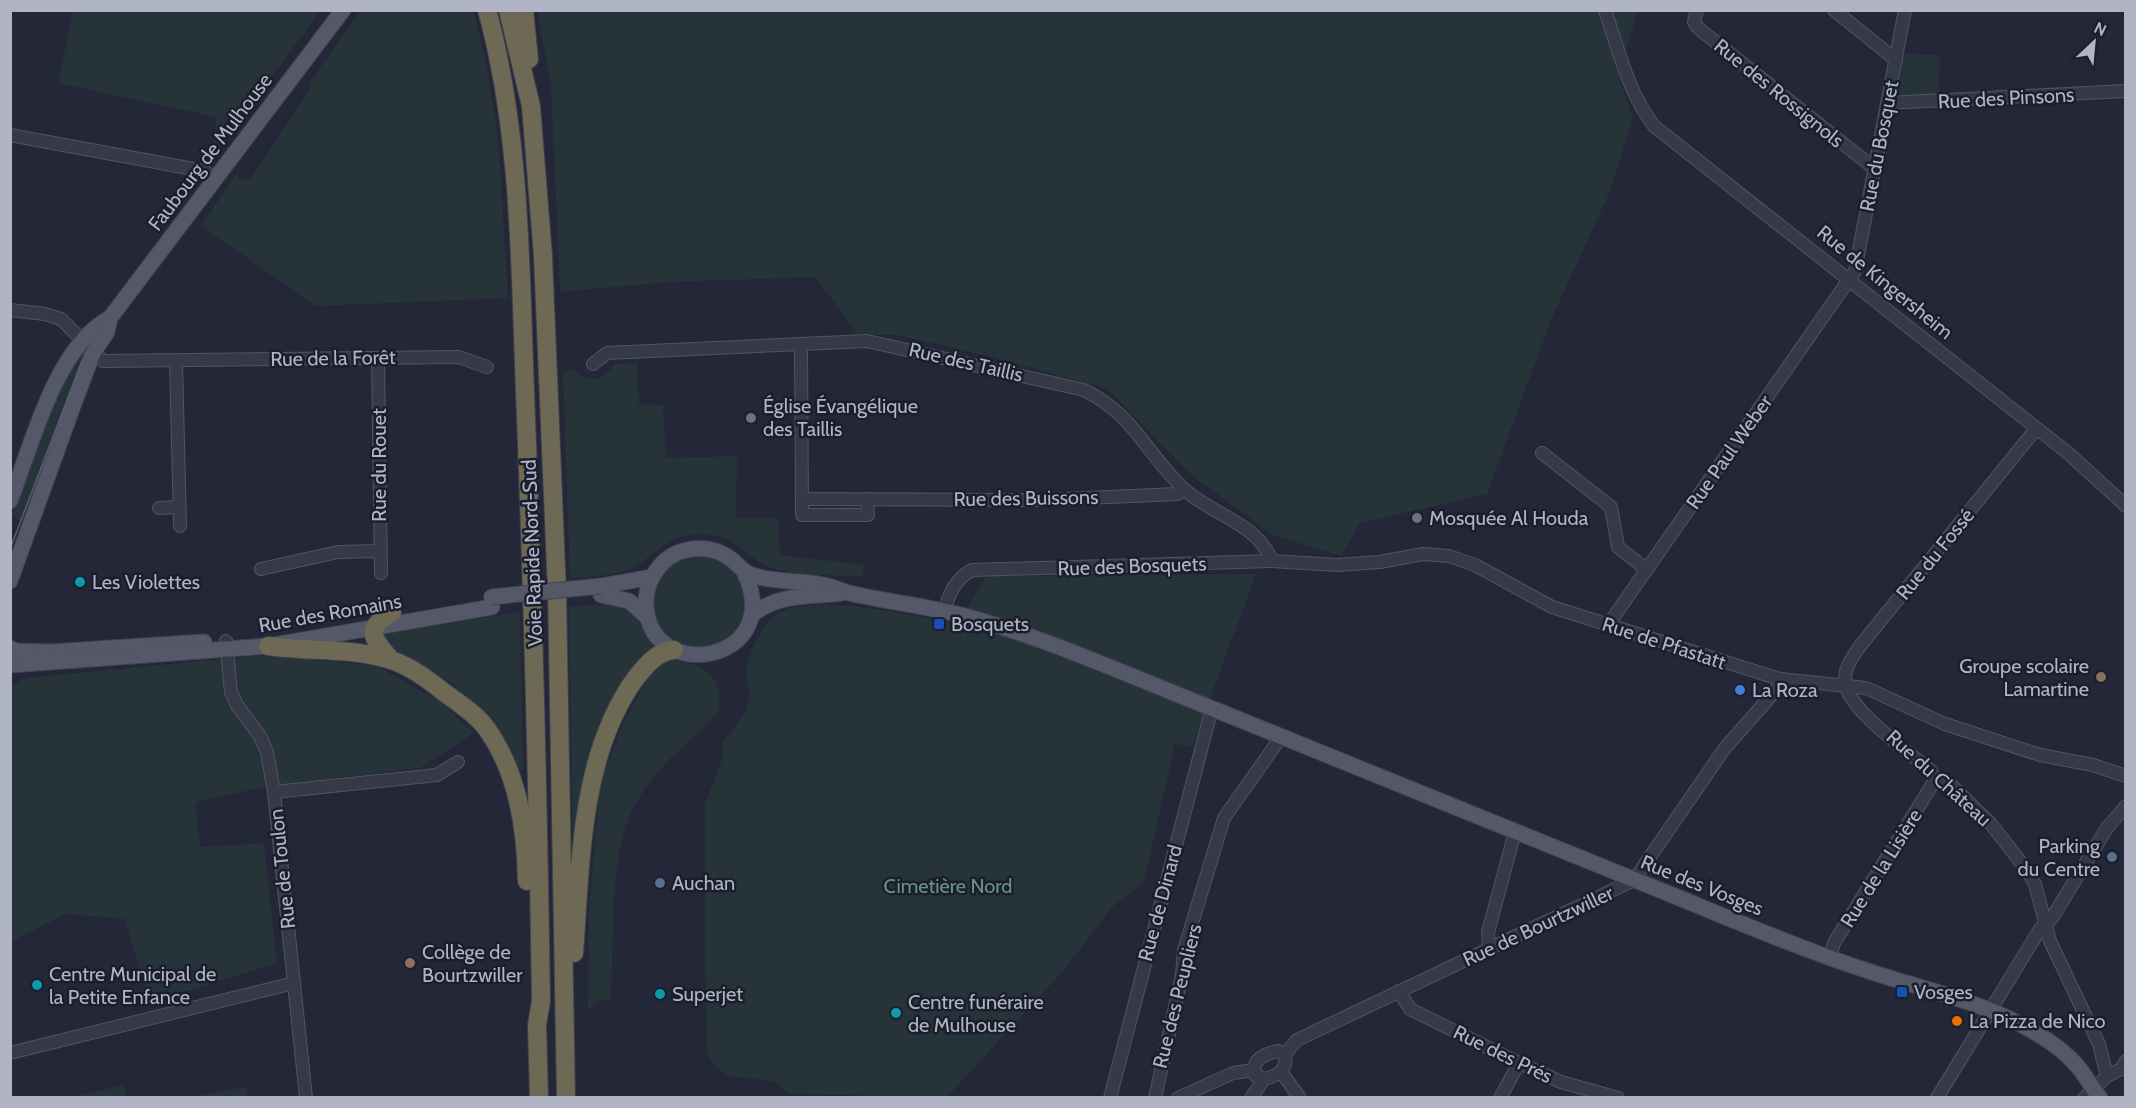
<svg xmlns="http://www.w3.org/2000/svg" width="2136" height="1108" viewBox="0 0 2136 1108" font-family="Cabin,sans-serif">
<rect width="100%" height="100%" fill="#232738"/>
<g fill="#26343a">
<path d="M73 11V10L320 11 213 157 216 117 58 83Z"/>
<path d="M360 11H473C501 104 502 201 508 298L316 306 201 226 236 174 242 180 251 178 308 92 311 81Z"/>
<path d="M537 11H1638L1618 75 1633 116 1611 189 1551 320 1487 494 1360 523 1341 556 1273 535 1190 474 1108 389 991 357 898 335 858 334 815 277 669 282 560 292 551 85Z"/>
<path d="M1903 54 1940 55 1939 96 1893 99Z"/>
<path d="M81 350 87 355 23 521 11 517 51 405Z"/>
<path d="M637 363 639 404 663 405 666 458 737 456 736 518H778L780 555 864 565 862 577C838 575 791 576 770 567 741 556 737 532 697 534 670 535 658 552 637 565 619 577 591 576 570 578L563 372 572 369C589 383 602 383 614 364Z"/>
<circle cx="699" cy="602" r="46"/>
<path d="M1256 574 1192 747 1175 744 1144 882 1112 907 1065 969 947 1097 790 1094 774 1081 729 1076 717 1068 708 1056 706 1038 705 804 723 757V741C734 729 746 715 749 698 750 686 744 673 748 661 753 646 765 620 780 612 821 592 913 617 958 624L986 576Z"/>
<path d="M602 604C636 607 639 622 655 647L636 663 620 691 573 860 569 607Z"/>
<path d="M520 612 523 770 519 771C499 739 483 706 451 683 430 666 397 660 383 636L385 632Z"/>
<path d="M264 655 377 666 439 701 474 733 420 768 269 786 195 802 200 847 264 843 277 963 149 1003 125 919 65 914 11 942V687L24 678Z"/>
<path d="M676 660C703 666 722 673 719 707 717 720 674 753 663 766 651 778 637 800 630 815 609 863 614 949 611 1001L599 1000 588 1012 589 910 600 782 624 721 651 673 664 662Z"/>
<path d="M123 1085 127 1097H73Z"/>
<path d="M246 1087 247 1097H190Z"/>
</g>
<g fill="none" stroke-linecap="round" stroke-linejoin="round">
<g stroke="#515463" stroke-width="14">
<g id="minor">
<path d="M1605 10C1619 51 1628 92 1654 126L2068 453 2126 506"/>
<path d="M1697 10 1694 22 1698 28 1875 169"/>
<path d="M1834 10 1896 60"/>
<path d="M1887 103 2126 91"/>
<path d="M10 135 204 171 216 179"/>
<path d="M10 310 45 314 61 319 103 361 459 357 487 367"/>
<path d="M801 345 802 515H868L867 499"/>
<path d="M378 358 381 573"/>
<path d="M176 361 180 526"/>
<path d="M593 364 607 353 867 341 1084 390C1136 416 1146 454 1185 490 1214 516 1256 522 1272 561"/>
<path d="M1542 453 1611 507 1618 547 1647 570"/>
<path d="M802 499 1042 500 1177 494 1185 490"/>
<path d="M159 508 179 507"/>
<path d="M261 569 338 552 379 551"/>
<path d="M944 611C949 594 956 578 972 570L1272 561 1337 565 1380 562 1423 554 1449 556 1475 565 1552 607 1780 679 1866 688 1945 724 2040 755 2093 765 2126 776"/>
<path d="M1608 625 1855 271 1905 10"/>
<path d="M226 641 231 692 237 705 260 736 267 752 274 792 306 1098"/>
<path d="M1935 780 1931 771C1909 752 1851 712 1845 684 1843 669 1852 658 1860 646L2036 429"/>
<path d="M1935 780 1949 783 1991 824 2026 869 2035 884 2050 941 2099 1044 2107 1076 2084 1098"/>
<path d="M274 792 437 775 458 762"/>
<path d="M1489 948 1488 932 1515 832"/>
<path d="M1830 957 1834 943 1935 780"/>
<path d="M1399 991 1410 1009 1519 1063 1561 1082 1618 1098"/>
<path d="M1278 1051 1285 1054C1288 1069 1278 1076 1264 1079L1255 1075C1251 1059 1265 1054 1278 1051Z"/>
<path d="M10 1053 294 983"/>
<path d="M1285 1054 1297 1040 1634 880 1725 748 1777 689 1780 679"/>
<path d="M1281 1072 1300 1098"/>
<path d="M2107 1076 2121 1069 2126 1061"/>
<path d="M1110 1098 1212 708"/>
<path d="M1155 1098 1182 975 1184 950 1224 818 1281 737"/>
<path d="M1178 1098 1233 1073 1254 1070"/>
<path d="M1251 1098 1264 1079"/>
<path d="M1500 1098 1519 1063"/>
<path d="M1937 1098 2040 929 2052 918 2107 828 2126 806"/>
</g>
</g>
<g stroke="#3f4351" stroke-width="17">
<g id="major">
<path d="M10 501C32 445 55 347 110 318L343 10"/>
<path d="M745 574C786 664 646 686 646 602 646 584 656 566 671 556 690 545 714 546 731 559 739 565 742 572 752 575 775 583 800 580 823 585 832 586 841 591 849 593 888 602 927 606 965 616 1049 639 1130 676 1211 708 1368 771 1525 836 1682 899 1740 923 1799 948 1859 968 1917 988 1976 999 2029 1029 2047 1039 2066 1052 2079 1068 2087 1078 2092 1088 2100 1098"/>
<path d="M10 581 73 406 93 353 107 332 110 318"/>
<path d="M601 586 652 577"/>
<path d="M601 595 629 601 648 618"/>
<path d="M752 615C778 593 810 597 842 593"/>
<path d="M10 648 16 651 50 652 204 642"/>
<path d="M10 665 268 646 492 607"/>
</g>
</g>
<g stroke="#3e4150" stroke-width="20">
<g id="highway">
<path d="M487 10C521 134 520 265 525 392 533 595 538 798 541 1001L537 1025 539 1098"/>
<path d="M508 10 531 106 543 256 557 592 566 1098"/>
<path d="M524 10 529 59"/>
<path d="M268 646C308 652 351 647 391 660 410 666 429 680 445 693 459 703 477 715 487 729 518 773 526 828 527 881"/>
<path d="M391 660C373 639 363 628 392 613"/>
<path d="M574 953C581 862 580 756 635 679 646 665 656 652 674 650"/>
</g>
</g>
<use href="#minor" stroke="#363a48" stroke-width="12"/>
<use href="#major" stroke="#545868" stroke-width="15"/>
<use href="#highway" stroke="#6e6954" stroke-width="18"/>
<path stroke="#585d6f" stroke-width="1.5" d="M10 549 82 361"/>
<g stroke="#3f4351" stroke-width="17" stroke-linecap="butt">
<path id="major-bridge" d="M491 597 601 586"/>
</g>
<use href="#major-bridge" stroke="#545868" stroke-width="15"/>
</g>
<g fill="#6b7280" stroke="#1b1f2d" stroke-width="2">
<circle cx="751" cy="418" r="6"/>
<circle cx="1417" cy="518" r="6"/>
</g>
<g fill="#0f9aa8" stroke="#1b1f2d" stroke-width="2">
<circle cx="80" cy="582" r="6"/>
<circle cx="37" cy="985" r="6"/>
<circle cx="660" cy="994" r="6"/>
<circle cx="896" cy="1013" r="6"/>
</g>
<g fill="#1a4fb4" stroke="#1b1f2d" stroke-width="2">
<rect x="933" y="618" width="12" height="12" rx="3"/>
<rect x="1896" y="986" width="12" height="12" rx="3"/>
</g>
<g fill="#8d6e63" stroke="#1b1f2d" stroke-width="2">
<circle cx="2101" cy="677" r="6"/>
<circle cx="410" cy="963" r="6"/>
</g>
<circle fill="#3f7fe0" stroke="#1b1f2d" stroke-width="2" cx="1740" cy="690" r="6"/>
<g fill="#5c6f8a" stroke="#1b1f2d" stroke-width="2">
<circle cx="2112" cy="857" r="6"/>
<circle cx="660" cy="883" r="6"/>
</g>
<circle fill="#e8710a" stroke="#1b1f2d" stroke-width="2" cx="1957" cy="1021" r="6"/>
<g text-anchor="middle" stroke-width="5" stroke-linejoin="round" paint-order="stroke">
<g font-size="20" fill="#b1b4c4" stroke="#1b1f2d">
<text transform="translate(1779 93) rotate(39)" y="7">Rue des Rossignols</text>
<text transform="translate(2006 98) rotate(-3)" y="7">Rue des Pinsons</text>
<text transform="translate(1879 146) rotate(-79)" y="7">Rue du Bosquet</text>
<text transform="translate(210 152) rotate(-53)" y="7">Faubourg de Mulhouse</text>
<text transform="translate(1885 282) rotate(39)" y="7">Rue de Kingersheim</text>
<text transform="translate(333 358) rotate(-1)" y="7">Rue de la Forêt</text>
<text transform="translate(966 362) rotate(13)" y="7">Rue des Taillis</text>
<text transform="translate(1729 452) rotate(-55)" y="7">Rue Paul Weber</text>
<text transform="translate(379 465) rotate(-90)" y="7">Rue du Rouet</text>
<text transform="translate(1026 498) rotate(-1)" y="7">Rue des Buissons</text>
<text transform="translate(532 553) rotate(-92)" y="7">Voie Rapide Nord-Sud</text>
<text transform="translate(1935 554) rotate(-51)" y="7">Rue du Fossé</text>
<text transform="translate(1132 566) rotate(-2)" y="7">Rue des Bosquets</text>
<text transform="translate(330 613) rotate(-10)" y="7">Rue des Romains</text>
<text transform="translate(1664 643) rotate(18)" y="7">Rue de Pfastatt</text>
<text transform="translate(1939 778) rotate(42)" y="7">Rue du Château</text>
<text transform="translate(1881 868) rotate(-58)" y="7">Rue de la Lisière</text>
<text transform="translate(282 869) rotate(-96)" y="7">Rue de Toulon</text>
<text transform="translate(1702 885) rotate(22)" y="7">Rue des Vosges</text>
<text transform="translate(1160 903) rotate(-75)" y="7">Rue de Dinard</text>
<text transform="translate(1538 926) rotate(-25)" y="7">Rue de Bourtzwiller</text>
<text transform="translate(1177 996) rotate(-76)" y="7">Rue des Peupliers</text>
<text transform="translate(1503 1054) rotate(26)" y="7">Rue des Prés</text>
</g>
<g font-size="20" fill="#b1b4c4" stroke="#1b1f2d" text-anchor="start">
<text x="763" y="413">Église Évangélique<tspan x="763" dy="23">des Taillis</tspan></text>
<text x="1429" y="525">Mosquée Al Houda</text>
<text x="92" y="589">Les Violettes</text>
<text x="951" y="631">Bosquets</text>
<text x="2089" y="673" text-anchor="end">Groupe scolaire<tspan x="2089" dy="23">Lamartine</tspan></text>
<text x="1752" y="697">La Roza</text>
<text x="2100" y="853" text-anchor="end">Parking<tspan x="2100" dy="23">du Centre</tspan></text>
<text x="672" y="890">Auchan</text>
<text x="422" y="959">Collège de<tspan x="422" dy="23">Bourtzwiller</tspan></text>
<text x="49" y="981">Centre Municipal de<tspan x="49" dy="23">la Petite Enfance</tspan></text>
<text x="1914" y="999">Vosges</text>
<text x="672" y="1001">Superjet</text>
<text x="908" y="1009">Centre funéraire<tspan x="908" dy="23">de Mulhouse</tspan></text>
<text x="1969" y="1028">La Pizza de Nico</text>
</g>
<g font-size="20" fill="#6a947c" stroke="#1b1f2d">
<text x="948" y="893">Cimetière Nord</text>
</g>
</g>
<rect width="2136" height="1108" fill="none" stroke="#b1b4c4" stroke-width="24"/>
<g transform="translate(2094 42) rotate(26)" stroke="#1b1f2d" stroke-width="4.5" paint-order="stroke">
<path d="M0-4.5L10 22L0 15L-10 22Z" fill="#b1b4c4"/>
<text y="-9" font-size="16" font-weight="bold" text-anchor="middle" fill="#b1b4c4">N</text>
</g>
</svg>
